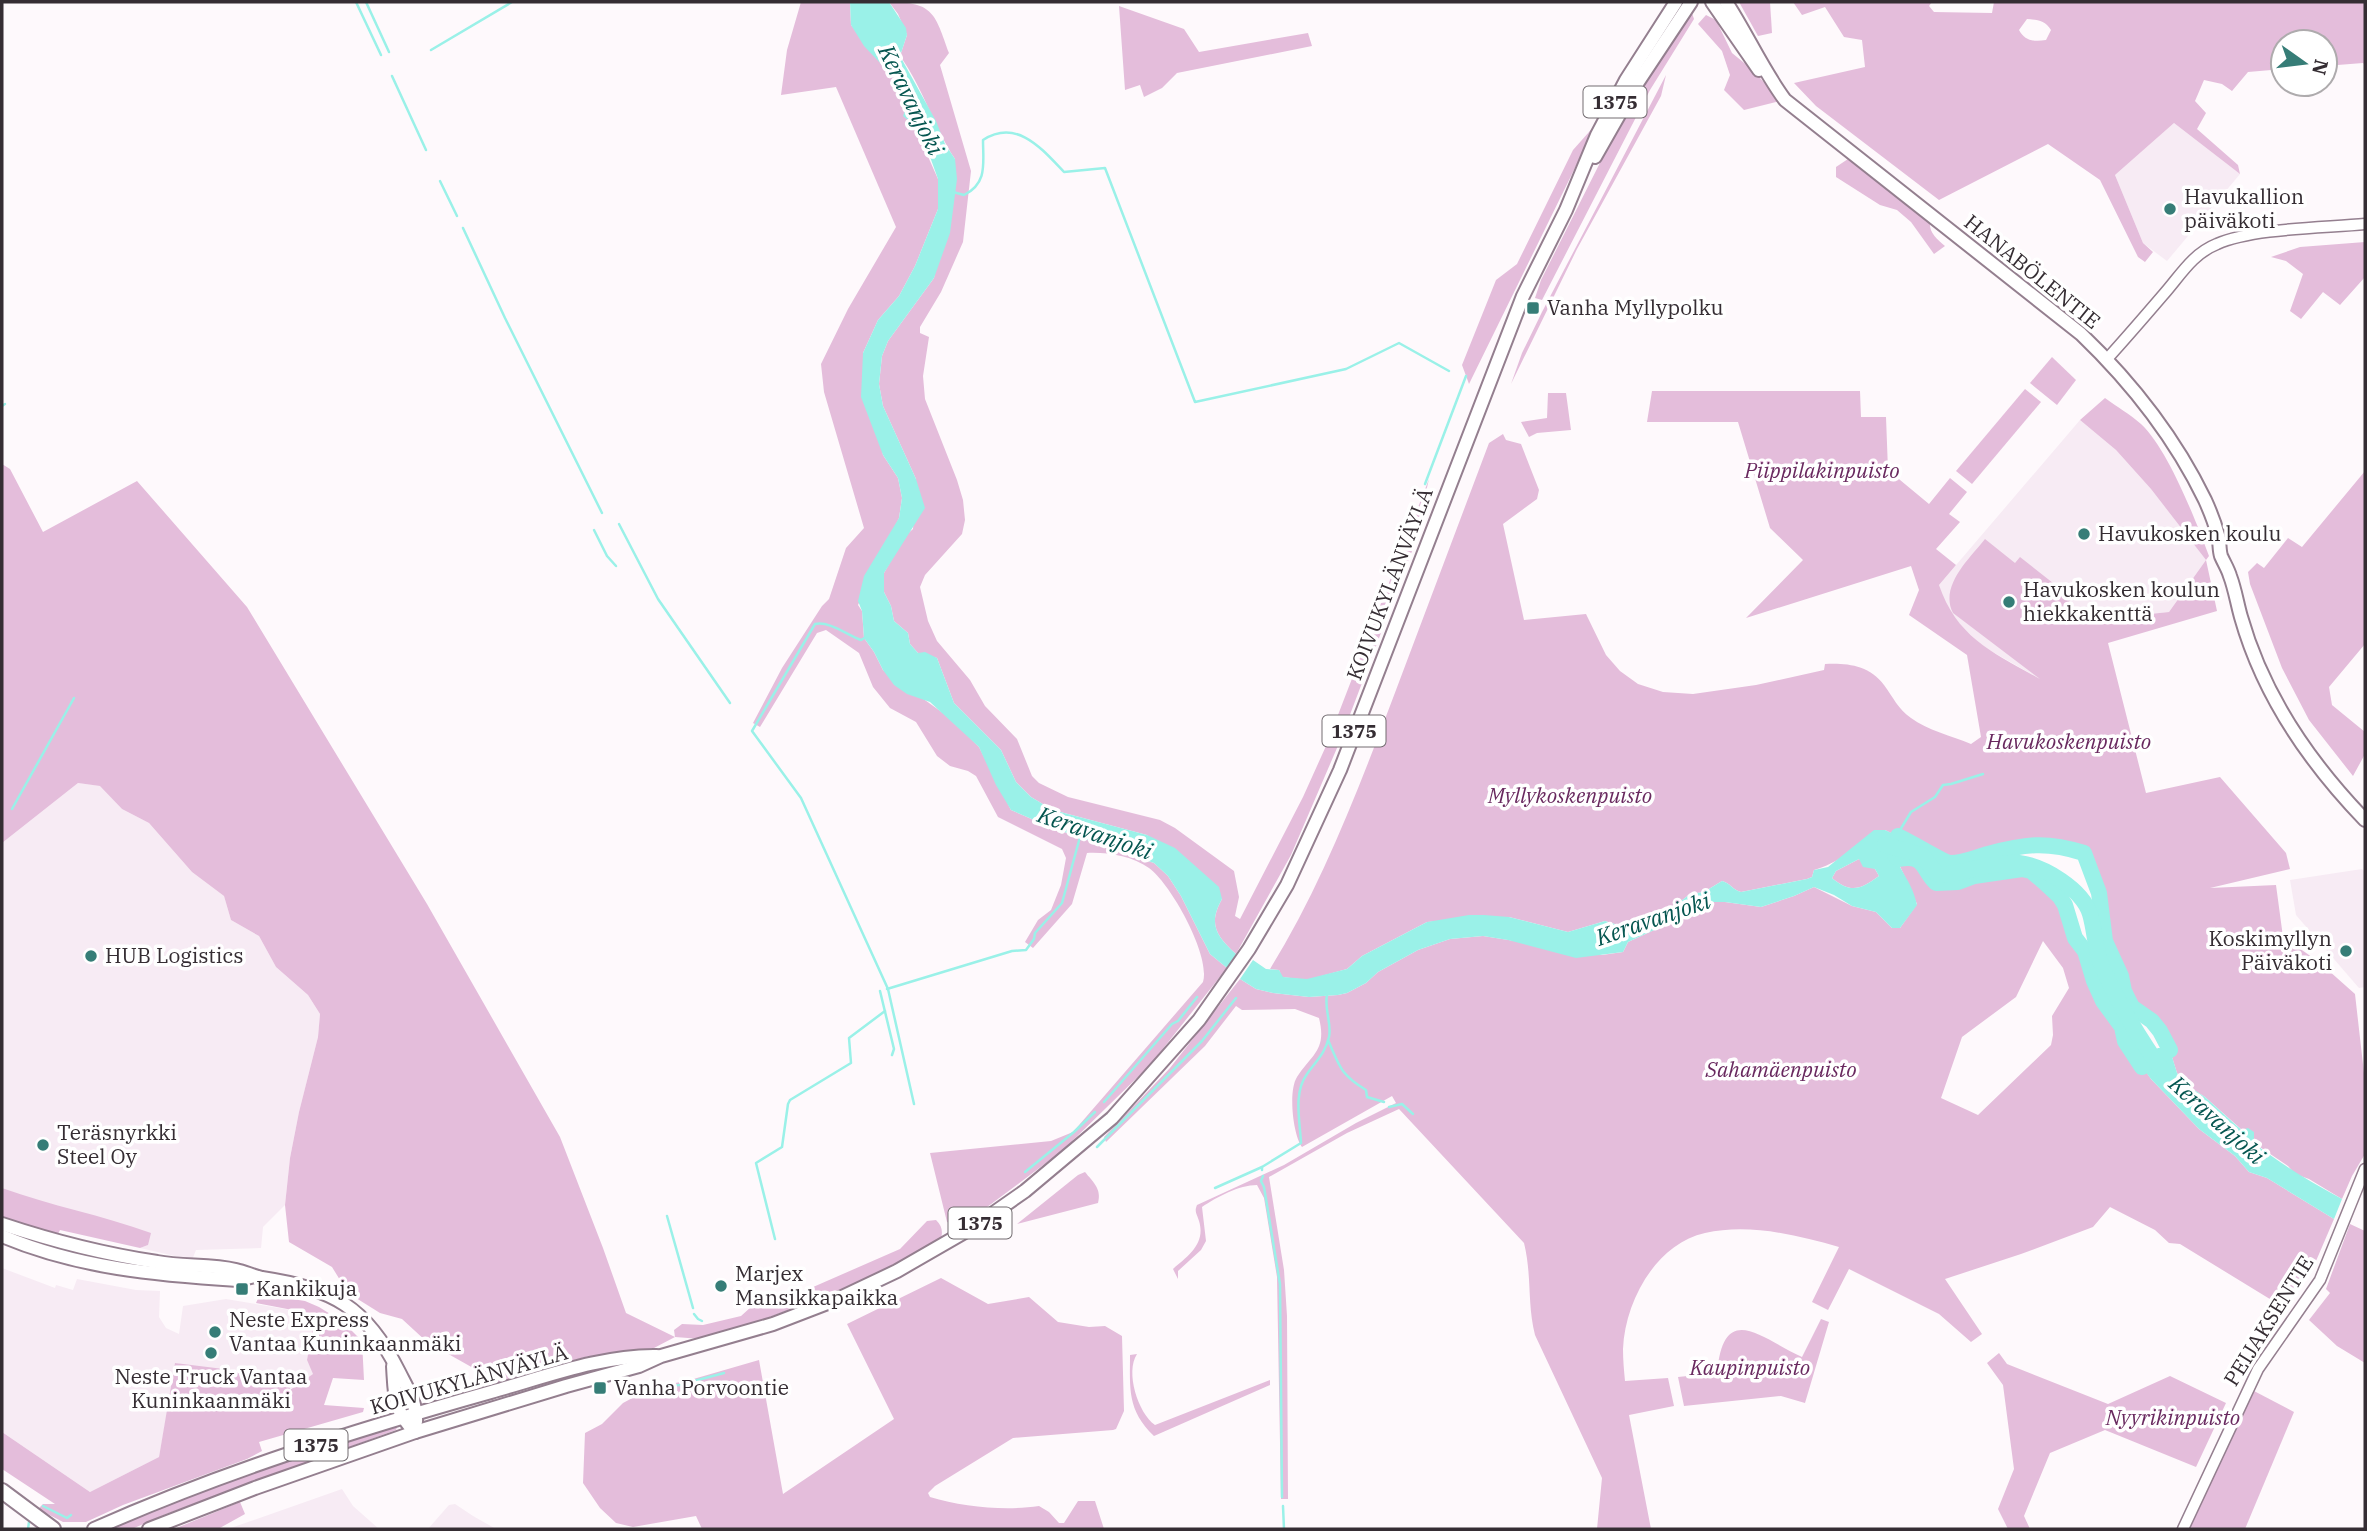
<svg xmlns="http://www.w3.org/2000/svg" width="2367" height="1531" viewBox="0 0 2367 1531" font-family="'IBM Plex Serif',serif">
<rect width="100%" height="100%" fill="#fef9fc"/>
<g fill="#f7ebf4">
<path d="M2174 123 2240 174 2167 261 2143 243 2115 175Z"/>
<path d="M2080 420 2116 450 2151 489 2206 560 2169 612 2102 619 2047 683 1984 647 1963 628 1946 607 1939 585Z"/>
<path d="M78 783 101 786 122 809 149 823 192 872 224 896 231 920 259 936 276 967 308 995 320 1014 318 1037 299 1112 290 1158 285 1205 263 1227 261 1248 196 1250 192 1260 140 1248 148 1245 2 1188V843Z"/>
<path d="M2362 869 2365 872V987L2359 988 2296 915 2290 880Z"/>
<path d="M2 1268 55 1288 56 1285 73 1290 77 1279 136 1290 160 1291 159 1317 166 1328 179 1334 183 1306 226 1299 308 1313 314 1320 307 1360 314 1374 289 1390 176 1363 159 1457 90 1492 2 1432Z"/>
<path d="M342 1489 353 1506 379 1529H228Z"/>
<path d="M455 1504 473 1516 496 1529H428L449 1505Z"/>
</g>
<g fill="#e4bddb" fill-rule="evenodd">
<path d="M801 2H850L851 25 892 73 904 100 906 117 914 125 938 179V209L915 266 899 296 878 320 863 353 883 455 898 478 902 498 899 518 858 605 862 611 864 638 874 652 883 670 950 718 979 747 1011 810 1050 827 1154 863 1168 876 1181 896 1210 954 1227 968 1150 1065 1062 1151 967 1222 956 1226 947 1222 930 1153 1051 1141 1073 1132 1203 982C1211 956 1171 884 1149 868 1132 856 1107 852 1087 853L1072 904 1033 948 1025 942 1038 920 1051 910 1061 885 1066 858 1062 849 998 817 976 776 968 771 950 766 937 756 916 722 890 708 873 687 859 653 826 630 817 633 760 727 753 723 782 668 822 606 829 599 846 548 864 528 824 392 821 364 848 309 896 227 836 87 781 95 787 50Z"/>
<path d="M889 2C934 2 935 14 949 53L940 65 971 171 963 242 941 292 920 327V333L929 337 923 376 925 399 957 480 963 500 965 520 962 534 925 575 920 587 928 621 937 641 970 680 985 706 1017 739 1032 776 1039 783 1068 797 1160 820 1175 828 1234 871 1239 897 1235 916 1240 919 1303 797 1326 746 1429 479 1412 551 1340 741 1291 855 1236 954C1216 936 1208 924 1222 899L1147 835 1053 810 1031 797 1016 782 1001 750 954 703 937 658 918 653 910 644 908 633 894 621 891 606 884 592V573L905 536 913 529 916 479 883 406 879 384 882 356 888 341 934 278 955 159C934 127 922 86 900 56L907 35 898 14Z"/>
<path d="M1739 2H1770L1772 33 1758 36Z"/>
<path d="M1793 2H1932L1929 6 1934 12 1992 13 1994 2H2365V65L2363 63 2325 66V42H2283V69L2248 72 2232 91 2222 84 2204 80 2195 101 2206 113 2197 129 2238 165 2240 174 2174 123 2115 175 2143 243 2153 252 2145 262 2138 257 2100 180 2048 144 1939 200 1816 106 1794 83 1865 67 1862 40 1844 37 1825 7 1802 15ZM2027 19C2038 20 2045 20 2051 30L2046 40C2034 42 2025 41 2019 30Z"/>
<path d="M1119 6 1184 29 1199 52 1308 33 1312 46 1177 73 1162 88 1144 97 1140 85 1125 90Z"/>
<path d="M1692 13 1694 19 1650 90 1542 300 1535 298 1541 280 1613 137 1647 78Z"/>
<path d="M1706 15 1716 20 1732 53 1754 71 1780 101 1744 110 1724 90 1730 75 1722 51 1698 24Z"/>
<path d="M1666 75 1661 96 1577 249 1511 384 1522 353 1542 312Z"/>
<path d="M1597 123 1469 384 1462 365 1496 280 1517 264 1573 150Z"/>
<path d="M1848 159 1930 223C1929 233 1938 240 1945 246L1934 254 1911 222 1897 210 1880 205 1836 177V167Z"/>
<path d="M2365 242V277L2340 305 2323 292 2301 319 2290 311 2303 274 2286 261 2271 257 2300 247Z"/>
<path d="M2052 357 2076 380 2057 405 2030 383Z"/>
<path d="M2025 389 2041 402 1972 484 1956 471Z"/>
<path d="M1652 391H1860L1861 417H1886L1888 470 1929 504 1950 478 1967 492 1949 514 1960 522 1936 549 1956 565 1939 585C1957 638 1994 653 2040 679L1953 613C1939 586 1970 558 1985 539L2015 563 2020 557 2072 598 2066 606 2078 615 2085 607 2102 619 2169 612 2206 560 2151 489 2116 450 2080 420 2105 398C2117 407 2130 414 2141 424 2168 449 2196 521 2209 556L2206 560 2217 611 2108 643 2146 793 2220 777 2286 853 2290 869 2210 888 2276 885 2283 937 2319 962 2355 994 2365 1082V1154L2352 1176 2342 1199 2309 1179 2295 1174 2288 1166 2254 1143 2242 1130 2205 1097 2185 1084 2177 1073 2167 1041 2160 1031 2152 1021 2132 1007 2124 991 2121 976 2105 941 2099 893 2084 853 2066 847 2035 844 1985 855 1976 859 1951 863 1885 830C1865 842 1835 865 1814 870L1812 877 1807 879 1741 892C1733 890 1730 883 1722 881L1704 892 1690 894 1676 905 1657 913 1618 925 1605 921 1568 932 1509 917 1427 922 1362 956 1347 969 1307 980 1282 977 1279 970 1270 969C1322 885 1358 790 1393 698 1425 613 1457 528 1489 443L1503 434 1506 440 1521 444 1539 490 1537 499 1503 524 1524 620 1586 614 1606 655 1620 671 1638 684 1663 692 1693 694 1756 685 1824 670 1825 664C1847 663 1869 665 1884 685 1893 697 1898 709 1911 718 1927 730 1952 736 1971 744L1981 737 1967 655 1909 615 1919 590 1911 566 1746 618 1803 560 1770 528 1738 422H1647Z"/>
<path d="M1548 393H1566L1571 430 1537 433 1529 437 1521 422 1547 418Z"/>
<path d="M2 464 10 469 43 532 137 481 247 607 427 904 560 1137 603 1248 626 1313 675 1337 674 1330 682 1324 703 1325 741 1316 751 1307 792 1290 804 1291 900 1249 927 1221 936 1220C942 1226 943 1231 941 1239L902 1261 840 1290 754 1323 701 1339 675 1337 654 1348 585 1357 498 1382 427 1342 402 1319 380 1313 348 1293 332 1267 289 1242 285 1205 290 1158 299 1112 318 1037 320 1014 308 995 276 967 259 936 231 920 224 896 192 872 149 823 122 809 100 786 78 783 2 843Z"/>
<path d="M2365 471V644L2329 687 2332 705 2365 732V754L2353 776 2309 720 2282 668 2250 584 2248 572 2257 563 2264 568 2288 538 2302 547Z"/>
<path d="M1895 855 1899 859C1926 854 1922 870 1936 883L1958 882 1974 876 2022 869 2031 871 2044 882 2060 897 2065 905 2075 938 2085 951 2094 981 2103 1001 2122 1027 2125 1041 2151 1079 2199 1129 2235 1156 2249 1172 2267 1178 2334 1219 2316 1261 2286 1302 2278 1304 2180 1244 2169 1243 2155 1230 2110 1207 2093 1227 2021 1254 1945 1279 1982 1334 1971 1342 1939 1314 1849 1269 1828 1310 1812 1302 1839 1247C1797 1235 1749 1223 1705 1233 1656 1244 1625 1301 1623 1349 1623 1360 1624 1371 1625 1381L1668 1378 1674 1406 1629 1415 1651 1529H1597L1602 1478 1535 1335C1527 1303 1532 1275 1524 1243L1399 1109 1347 1133 1269 1177 1284 1270 1287 1316 1288 1499H1281L1277 1277 1264 1198 1257 1185C1239 1185 1217 1197 1202 1207L1206 1241 1201 1250 1178 1271V1279L1173 1269C1188 1256 1206 1244 1199 1221 1197 1214 1194 1212 1197 1205L1284 1165 1356 1123 1396 1103 1392 1096 1302 1147C1293 1135 1288 1091 1297 1077 1312 1054 1327 1050 1319 1018L1295 1009 1242 1010 1236 1006 1205 1046 1106 1142 1104 1137 1170 1068 1240 979 1256 989 1273 993 1309 997 1338 995 1347 993 1366 983 1378 972 1418 950 1450 939 1483 936 1602 955 1623 952 1628 942 1676 920 1705 902H1725L1761 907 1794 896 1814 887 1852 906 1876 912 1892 928H1900L1917 904ZM2043 941 2063 968 2069 988 2052 1016 2053 1035 2051 1045 1978 1115 1941 1098 1962 1037 2016 997Z"/>
<path d="M1859 859 1875 869 1879 876C1861 889 1851 894 1832 878L1836 871Z"/>
<path d="M1085 1172C1093 1182 1102 1189 1098 1203L1017 1224 1078 1175Z"/>
<path d="M2 1188C51 1206 102 1215 151 1233L148 1245 140 1248 60 1230 58 1234 28 1228 2 1217Z"/>
<path d="M2350 1224 2365 1231V1363L2337 1346 2309 1320 2330 1293 2326 1289Z"/>
<path d="M941 1278 988 1304 1029 1297 1058 1322 1089 1327 1105 1326 1122 1336 1124 1411 1116 1429 1113 1430 1013 1438 935 1486 928 1493 930 1497C963 1507 1005 1511 1039 1506L1049 1512 1059 1523H1064L1078 1501H1095L1104 1529H702L696 1516 633 1527 616 1523 600 1508 583 1483 585 1433 602 1424 623 1403 651 1388 690 1380 759 1360 783 1494 894 1419 847 1324Z"/>
<path d="M260 1294 305 1301 319 1307 343 1322 362 1341 364 1380 333 1378 324 1405 364 1408 363 1412 259 1442 262 1451 247 1459 123 1505 86 1522H63L38 1509 43 1504H55L2 1469V1432L90 1492 159 1457 175 1363 288 1377 290 1390 313 1374 307 1360 314 1320 308 1313 256 1303Z"/>
<path d="M1821 1319 1829 1322 1805 1403 1781 1396 1684 1406 1678 1377 1717 1373C1724 1301 1759 1337 1802 1357Z"/>
<path d="M1999 1353 2007 1364 2108 1404 2170 1376 2226 1403 2196 1467 2105 1430 2050 1453 2024 1516 2030 1529H2008L1998 1509 2014 1469 2003 1385 1987 1363Z"/>
<path d="M1137 1354C1125 1372 1138 1413 1155 1425L1270 1380V1385L1154 1436C1127 1410 1130 1389 1130 1355Z"/>
<path d="M2254 1391 2294 1412 2245 1529H2189Z"/>
<path d="M398 1425 396 1430 166 1514 132 1529H105C201 1490 299 1456 398 1425Z"/>
<path d="M240 1502 245 1514 218 1529H174Z"/>
</g>
<g fill="#9af1e8" fill-rule="evenodd">
<path d="M850 2H889L906 28 907 35 900 56 936 121 945 144 955 159 957 179 950 233 934 278 888 341 882 356 879 384 883 406 916 479 925 508 884 573V592L891 606 894 621 908 633 910 644 918 653 925 652 937 658 954 703 1001 750 1016 782 1031 797 1053 810 1147 835 1175 848 1219 887 1222 899C1208 924 1216 936 1236 954L1227 968 1210 954 1181 896 1168 876 1154 863 1050 827 1011 810 996 785 979 747 930 702 907 694 894 685 883 670 874 652 864 638 862 611 858 601 864 576 899 518 902 498 898 478 883 455 861 397 863 353 878 320 899 296 915 266 938 209V179L929 154 914 125 903 116C910 101 895 79 887 66H883L864 46 851 25Z"/>
<path d="M1874 830H1885L1898 836 1904 849 1895 855C1902 875 1912 882 1917 905L1900 928H1892L1876 912 1852 906 1834 895 1814 887 1794 896 1761 907 1725 902H1705L1676 920 1628 942 1623 952 1576 958 1508 940 1483 936 1450 939 1418 950 1378 972 1366 983 1347 993 1338 995 1309 997 1273 993 1256 989 1240 979 1253 960 1266 969 1279 970 1283 977 1307 979 1347 969 1362 956 1427 922 1469 915H1484L1509 917 1568 932 1605 921 1618 925 1657 913 1676 905 1690 894 1704 892 1722 881C1730 883 1733 890 1741 892L1807 879 1812 877 1814 870 1828 867ZM1859 859 1863 867 1875 869 1879 876C1861 889 1851 894 1832 878L1836 871Z"/>
<path d="M2170 1050 2177 1073 2185 1084 2205 1097 2237 1126 2242 1130 2248 1128 2254 1132V1143C2282 1165 2311 1182 2342 1199L2334 1219 2267 1178 2249 1172 2235 1156 2199 1129 2151 1079 2142 1067Z"/>
</g>
<g fill="none" stroke-linecap="round" stroke-linejoin="round">
<g stroke="#9af1e8" stroke-width="2.5">
<path d="M356 2 381 55"/>
<path d="M366 2 389 52"/>
<path d="M431 50 512 2"/>
<path d="M392 76 426 150"/>
<path d="M440 181 457 216"/>
<path d="M953 192 964 195C988 183 983 163 983 140 1017 118 1042 149 1064 172L1105 168 1195 402 1346 369 1399 343 1449 371"/>
<path d="M463 228 505 318 602 513"/>
<path d="M2 406 5 404"/>
<path d="M1425 484 1466 376"/>
<path d="M619 524 658 599 730 703"/>
<path d="M594 530 607 556 616 566"/>
<path d="M866 637 861 640C847 635 830 621 815 624L752 731 801 798 888 989 914 1104"/>
<path d="M12 809 74 698"/>
<path d="M1897 835 1911 812 1935 797 1943 785 1951 784 1983 774"/>
<path d="M887 989 1012 951 1026 950 1034 939 1035 933 1062 903 1080 837"/>
<path d="M880 991 894 1049 892 1055"/>
<path d="M1328 1040C1340 1067 1340 1074 1366 1090L1367 1097 1384 1102"/>
<path d="M1104 1102 1172 1024 1178 1021 1197 997"/>
<path d="M1389 1107 1402 1104 1413 1114"/>
<path d="M1097 1147 1202 1041 1236 998"/>
<path d="M1262 1170V1167L1301 1143C1300 1121 1293 1093 1307 1074 1316 1061 1325 1054 1329 1037 1332 1024 1324 1009 1327 995"/>
<path d="M1025 1172 1074 1132 1095 1112"/>
<path d="M1263 1176 1261 1181 1264 1187 1280 1284 1282 1497"/>
<path d="M1215 1188 1262 1167"/>
<path d="M667 1216 693 1308"/>
<path d="M775 1239 756 1163 782 1147 788 1104 790 1100 851 1063 849 1038 885 1011"/>
<path d="M694 1314 698 1319 702 1321"/>
<path d="M636 1390 679 1385 724 1373"/>
<path d="M43 1506 67 1518 71 1515"/>
<path d="M1283 1506 1284 1529"/>
<path d="M28 1529 29 1522"/>
</g>
<g stroke="#9af1e8" stroke-width="16">
<path d="M1898 836C1909 841 1944 863 1951 863 1964 863 1976 857 1988 854 2025 844 2046 841 2084 853L2099 893 2105 941 2121 976 2124 991 2132 1007 2152 1021 2160 1031 2170 1050 2142 1067 2125 1041 2122 1027 2103 1001 2094 981 2085 951 2075 938 2065 905 2060 897 2044 882 2031 871 2022 869 1974 876 1958 882 1936 883C1922 870 1926 854 1899 859L1895 855 1904 849Z"/>
<path d="M1885 845 1922 855 1936 873 1941 875C1967 873 1993 861 2019 863 2044 866 2082 889 2090 914 2095 931 2095 950 2102 966 2118 1005 2142 1042 2166 1076"/>
</g>
<g stroke="#947f8f" stroke-width="13">
<g id="minor">
<path d="M2107 359C2126 338 2145 316 2163 295 2180 276 2192 254 2217 244 2253 228 2324 228 2365 224"/>
<path d="M2183 1529 2258 1369 2320 1280 2365 1169"/>
</g>
</g>
<g stroke="#947f8f" stroke-width="16">
<g id="major">
<path d="M1712 2 1759 70"/>
<path d="M1726 2C1747 34 1762 69 1785 100L2081 334C2131 382 2175 438 2205 500 2210 511 2215 524 2218 535 2220 542 2219 550 2221 556 2224 563 2228 569 2230 576 2235 589 2237 603 2241 617 2263 695 2309 762 2365 820"/>
<path d="M1595 157 1636 85 1691 2"/>
<path d="M2 1224C53 1241 104 1254 157 1262 183 1267 210 1264 236 1270 245 1272 253 1276 262 1278 333 1289 366 1306 399 1372 407 1388 417 1403 416 1422"/>
<path d="M2 1236C78 1268 156 1275 238 1280L251 1277"/>
<path d="M393 1366C395 1396 393 1410 415 1432"/>
<path d="M94 1529C222 1472 356 1430 491 1392 545 1377 602 1355 657 1356"/>
<path d="M149 1529 255 1488 415 1432 566 1386 639 1366 661 1356 773 1324 838 1299 897 1271 975 1226 1025 1191 1112 1118 1199 1020 1249 949 1287 885 1340 770 1523 296 1566 210 1597 135 1626 80 1676 2"/>
</g>
</g>
<g stroke="#947f8f" stroke-width="18">
<path id="highway" d="M2 1491 53 1529"/>
</g>
<use href="#minor" stroke="#fff" stroke-width="10"/>
<use href="#major" stroke="#fff" stroke-width="12"/>
<use href="#highway" stroke="#fff" stroke-width="14"/>
</g>
<g fill="#367d77" stroke="#fff" stroke-width="2.5">
<circle cx="2170" cy="209" r="7"/>
<rect x="1526" y="301" width="14" height="14" rx="3.5"/>
<circle cx="2084" cy="534" r="7"/>
<circle cx="2009" cy="602" r="7"/>
<circle cx="2346" cy="951" r="7"/>
<circle cx="91" cy="956" r="7"/>
<circle cx="43" cy="1145" r="7"/>
<circle cx="721" cy="1286" r="7"/>
<rect x="235" y="1282" width="14" height="14" rx="3.5"/>
<circle cx="215" cy="1332" r="7"/>
<circle cx="211" cy="1353" r="7"/>
<rect x="593" y="1381" width="14" height="14" rx="3.5"/>
</g>
<g text-anchor="middle" stroke-width="7" stroke-linejoin="round" paint-order="stroke">
<g fill="#fff" stroke="#726c70" stroke-width="2">
<rect x="1583.5" y="86.5" width="63" height="31" rx="5"/>
<rect x="1322.5" y="715.5" width="63" height="31" rx="5"/>
<rect x="948.5" y="1207.5" width="63" height="31" rx="5"/>
<rect x="284.5" y="1429.5" width="63" height="31" rx="5"/>
</g>
<g font-size="19" font-weight="bold" fill="#352d33">
<text x="1615" y="109">1375</text>
<text x="1354" y="738">1375</text>
<text x="980" y="1230">1375</text>
<text x="316" y="1452">1375</text>
</g>
<g font-size="21" fill="#352d33" stroke="#fff" text-anchor="start">
<text x="2184" y="204">Havukallion<tspan x="2184" dy="24">päiväkoti</tspan></text>
<text x="1547" y="315">Vanha Myllypolku</text>
<text x="2098" y="541">Havukosken koulu</text>
<text x="2023" y="597">Havukosken koulun<tspan x="2023" dy="24">hiekkakenttä</tspan></text>
<text x="2332" y="946" text-anchor="end">Koskimyllyn<tspan x="2332" dy="24">Päiväkoti</tspan></text>
<text x="105" y="963">HUB Logistics</text>
<text x="57" y="1140">Teräsnyrkki<tspan x="57" dy="24">Steel Oy</tspan></text>
<text x="735" y="1281">Marjex<tspan x="735" dy="24">Mansikkapaikka</tspan></text>
<text x="256" y="1296">Kankikuja</text>
<text x="229" y="1327">Neste Express<tspan x="229" dy="24">Vantaa Kuninkaanmäki</tspan></text>
<text x="211" y="1384" text-anchor="middle">Neste Truck Vantaa<tspan x="211" dy="24">Kuninkaanmäki</tspan></text>
<text x="614" y="1395">Vanha Porvoontie</text>
</g>
<g font-size="21" fill="#352d33" stroke="#fff">
<text transform="translate(2032 272) rotate(39)" y="7">HANABÖLENTIE</text>
<text transform="translate(1390 584) rotate(-69)" y="7">KOIVUKYLÄNVÄYLÄ</text>
<text transform="translate(2269 1321) rotate(-58)" y="7">PEIJAKSENTIE</text>
<text transform="translate(469 1380) rotate(-16)" y="7">KOIVUKYLÄNVÄYLÄ</text>
</g>
<g font-size="21" font-style="italic" fill="#69295f" stroke="#fff">
<text x="1822" y="478">Piippilakinpuisto</text>
<text x="2069" y="749">Havukoskenpuisto</text>
<text x="1570" y="803">Myllykoskenpuisto</text>
<text x="1781" y="1077">Sahamäenpuisto</text>
<text x="1750" y="1375">Kaupinpuisto</text>
<text x="2173" y="1425">Nyyrikinpuisto</text>
</g>
<g font-size="23" font-style="italic" fill="#055650" stroke="#fff">
<text transform="translate(911 100) rotate(64)" y="8">Keravanjoki</text>
<text transform="translate(1095 833) rotate(19)" y="8">Keravanjoki</text>
<text transform="translate(1653 919) rotate(-19)" y="8">Keravanjoki</text>
<text transform="translate(2217 1120) rotate(42)" y="8">Keravanjoki</text>
</g>
</g>
<rect width="2367" height="1531" fill="none" stroke="#352d33" stroke-width="7"/>
<g transform="translate(2304 63) rotate(104)"><circle r="33" fill="#ffffff" stroke="#aeabad" stroke-width="2"/>
<path d="M0-5L12 26L0 18L-12 26Z" fill="#367d77"/>
<text y="-10" font-size="19" font-weight="bold" text-anchor="middle" fill="#352d33">N</text>
</g>
</svg>
